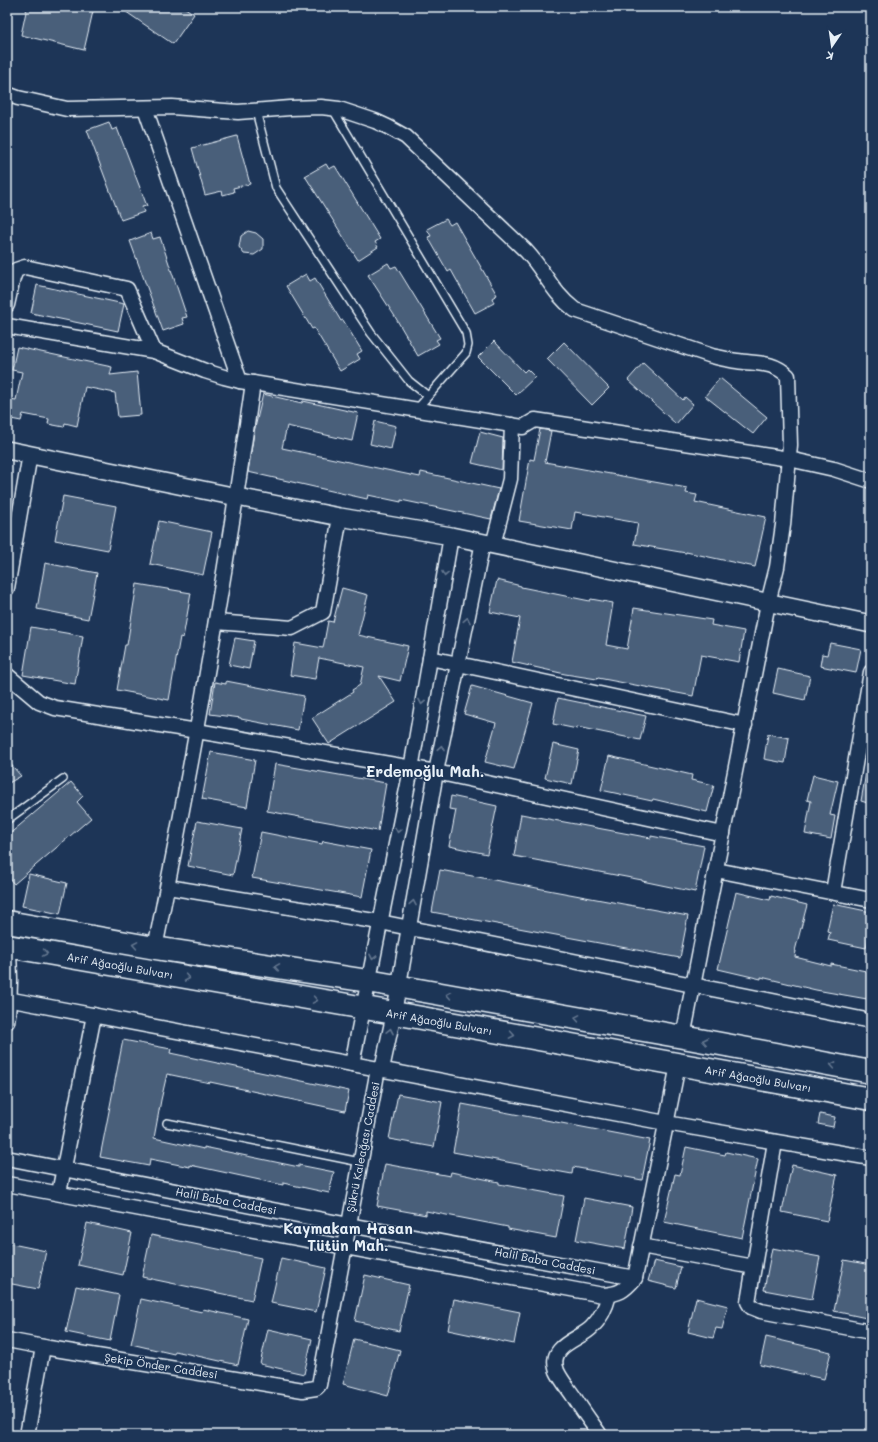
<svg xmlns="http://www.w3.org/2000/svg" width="878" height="1442" viewBox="0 0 878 1442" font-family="Mali,sans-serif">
<rect width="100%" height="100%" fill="#1d3557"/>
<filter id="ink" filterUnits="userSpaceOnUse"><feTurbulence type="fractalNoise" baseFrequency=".025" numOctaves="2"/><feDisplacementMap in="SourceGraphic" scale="8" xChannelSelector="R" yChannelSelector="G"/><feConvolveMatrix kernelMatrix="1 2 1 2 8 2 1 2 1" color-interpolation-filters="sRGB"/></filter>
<g filter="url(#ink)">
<g fill="#495e7a" stroke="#e8f1f8">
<path d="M27 7H46L58 10 59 7H94L84 50 21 35Z"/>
<path d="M119 7H184L194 14 173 44Z"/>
<path d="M109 122 112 130 117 128 147 206 142 207 144 212 121 220 87 130Z"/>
<path d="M237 136 250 184 233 188 234 192 223 195 222 191 205 195 192 148Z"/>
<path d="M326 164 329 169 335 166 380 239 375 242 378 247 358 260 305 176Z"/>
<path d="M446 219 450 225 455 222 497 295 492 298 494 303 475 313 451 270 448 272 428 237 431 236 427 229Z"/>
<path d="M248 231 256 233 263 239V249L254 255 244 254 239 247 241 236Z"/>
<path d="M151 233 153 239 160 237 187 317 182 318 184 324 163 331 130 241Z"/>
<path d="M388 263 391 268 396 266 440 338 436 340 439 344 418 356 394 315 368 275Z"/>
<path d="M306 274 310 281 315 278 341 321 343 320 362 351 357 354 360 359 340 371 314 328 312 329 286 286Z"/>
<path d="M37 285 124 304 118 331 31 313Z"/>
<path d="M494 341 524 372 527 369 535 377 516 395 478 357Z"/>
<path d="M564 342 609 388 592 405 547 359Z"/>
<path d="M17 347 112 367 110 375 137 372 141 415 118 417 115 393 85 387 77 426 65 423 64 427 48 424 49 419 23 414 21 421 11 419 12 416 7 415 10 399 16 400 22 372 12 370Z"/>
<path d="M643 363 683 400 685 397 693 404 676 424 628 380Z"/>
<path d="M720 378 767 417 753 434 705 396Z"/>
<path d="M263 394 302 403 303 401 358 413 352 441 287 426 282 448 420 477 421 472 499 489 491 519 401 500V502L368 495 367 499 248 472 254 432Z"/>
<path d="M375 421 396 426 391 449 370 444Z"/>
<path d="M540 429 551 431 545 462 687 488 686 493 697 495 695 502 766 517 755 567 686 552V553L634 544 638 523 575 512 572 530 519 521 530 459 534 460Z"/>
<path d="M480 432 503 438 502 470 472 463Z"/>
<path d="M63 496 116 506 108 550 55 540Z"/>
<path d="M159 521 212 532 203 575 150 564Z"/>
<path d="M45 563 97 573 88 619 37 609Z"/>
<path d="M497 580 521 586V587L590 601 591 599 613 603 606 645 627 649 634 608 712 620 711 625 744 631 739 662 701 655 693 696 598 678 597 679 565 674 512 662 520 618 490 612Z"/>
<path d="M137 584 191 593 183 638 180 637 169 700 117 690 125 645H127Z"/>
<path d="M342 588 368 595 358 635 408 646 400 681 379 676 396 702 329 744 312 718 353 692 352 690 360 685 364 667 319 658 315 679 290 675 295 643 323 648 328 621 333 622Z"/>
<path d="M31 627 83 636 75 684 23 675Z"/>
<path d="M235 638 254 641 249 669 229 665Z"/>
<path d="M830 643 861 649 856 673 820 666 822 654 827 655Z"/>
<path d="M778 669 810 676 805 700 773 693Z"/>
<path d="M226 681 304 696 298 730 241 719V718L210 714 215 682 226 684Z"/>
<path d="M472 686 533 703 514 769 485 762 496 723 464 714Z"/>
<path d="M558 698 646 716 640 740 577 727V729L553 724Z"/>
<path d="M768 734 789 738 785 763 764 759Z"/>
<path d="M553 744 579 750 572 784 545 778Z"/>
<path d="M211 752 255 760 247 807 202 799Z"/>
<path d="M609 756 692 775 691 780 714 785 707 812 653 799 652 801 601 790Z"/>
<path d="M7 760 21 776 7 784Z"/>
<path d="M275 764 386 783 378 831 267 811Z"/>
<path d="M866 773 871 774V804L861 801Z"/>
<path d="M813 775 838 781 830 815 835 816 831 839 805 834 811 801 807 800Z"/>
<path d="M71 782 83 796 77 802 91 818 14 884 7 876V836Z"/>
<path d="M451 796 497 806 487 854 449 846 456 810 449 809Z"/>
<path d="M521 814 651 838V836L704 846 695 892 642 881V880L514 856Z"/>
<path d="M197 821 242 829 233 875 188 866Z"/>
<path d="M261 832 322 844 323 841 371 850 362 897 252 878Z"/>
<path d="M440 870 688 916 680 958 432 912Z"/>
<path d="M29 874 67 883 60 914 22 906Z"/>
<path d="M736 892 770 900 771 896 807 905 795 951H796L795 957 831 966V964L871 972 867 999 816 990 761 977V979L718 969Z"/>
<path d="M833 904 871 912V924L866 948 828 940 830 932 827 931Z"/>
<path d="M123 1040 171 1049 170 1053 349 1091 345 1111 210 1082V1083L167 1074 161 1100 154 1138 204 1149V1147L299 1167V1165L334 1172 329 1193 283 1183V1185L190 1165V1167L150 1159 149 1166 100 1157Z"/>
<path d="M398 1094 442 1102 434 1147 389 1139Z"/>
<path d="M462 1104 650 1140 642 1180 573 1167 572 1174 453 1152Z"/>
<path d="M820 1114 835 1117 833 1127 818 1124Z"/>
<path d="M686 1147 725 1155 726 1152 758 1159 742 1238 664 1222 675 1174 680 1175Z"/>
<path d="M385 1164 450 1176 451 1172 499 1182V1184L564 1196 556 1238 508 1229V1227L426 1211V1215L377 1206Z"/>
<path d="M792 1165 837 1175 827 1221 782 1212Z"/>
<path d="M584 1198 632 1207 625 1249 576 1240Z"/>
<path d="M87 1223 132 1233 123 1275 78 1265Z"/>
<path d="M151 1235 261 1258 252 1300 142 1277Z"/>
<path d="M7 1243 46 1251 38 1289 7 1283Z"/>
<path d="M772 1248 820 1257 812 1299 764 1290Z"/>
<path d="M281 1258 326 1268 316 1312 271 1303Z"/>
<path d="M844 1260 871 1265V1319L834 1311Z"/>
<path d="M654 1261 681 1267 676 1288 648 1281Z"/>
<path d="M365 1275 409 1285 399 1331 355 1321Z"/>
<path d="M76 1286 119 1295 110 1341 66 1332Z"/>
<path d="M696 1298 728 1306 722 1329 716 1328 713 1338 688 1332Z"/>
<path d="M141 1299 202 1312 203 1309 248 1319 238 1365 175 1351 174 1354 131 1344Z"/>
<path d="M454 1299 520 1312 514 1344 448 1330Z"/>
<path d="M268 1329 312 1339 304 1374 260 1364Z"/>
<path d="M766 1337 831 1352 824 1379 760 1365Z"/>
<path d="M354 1339 400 1350 388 1396 343 1384Z"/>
</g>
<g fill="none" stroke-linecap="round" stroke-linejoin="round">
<g stroke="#e8f1f8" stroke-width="10">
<g id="service">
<path d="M332 108 466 333 468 345 466 353 416 410"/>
<path d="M256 111 276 188 371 333 409 381 428 396"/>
<path d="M7 820 63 779"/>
<path d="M167 1123 360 1162"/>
</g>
</g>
<g stroke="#e8f1f8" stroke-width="17">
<g id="minor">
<path d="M7 94 18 98 67 109 172 107 238 112 290 108 321 107 339 109 375 121 388 127 406 137 526 251C545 271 552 293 575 310L712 356C721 358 729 360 737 361 757 364 773 361 788 376L790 445 783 525 777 567 768 603 683 1037"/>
<path d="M145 108 240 381"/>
<path d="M7 305 13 278 16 270 25 267 127 289 154 351"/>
<path d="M7 326 154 351 205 371 224 377 240 381 523 427 535 420 789 459 834 469 871 481"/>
<path d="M493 545 510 479 512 425"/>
<path d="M7 588 30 454"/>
<path d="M216 622 292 628 323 612 340 517"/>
<path d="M430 658 745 725"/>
<path d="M7 675 39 702 55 708 197 731 436 772 723 834"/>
<path d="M716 870 871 900"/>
<path d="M168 887 380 922 871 1021"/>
<path d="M833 892 871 672"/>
<path d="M155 948C193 761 226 572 253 383"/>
<path d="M7 999 666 1123 871 1158"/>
<path d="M7 1022C11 996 11 972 8 946"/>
<path d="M352 1064 411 769 451 536"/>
<path d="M382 1069 394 1013 436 772 483 542"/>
<path d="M775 1142 748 1302 751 1307 761 1311 871 1332"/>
<path d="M7 1158 349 1225 635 1278"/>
<path d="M7 1184 603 1295C619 1294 624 1291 635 1278L678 1065"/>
<path d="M59 1193 94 1015"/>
<path d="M641 1246 754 1267"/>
<path d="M7 1340 49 1348 303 1390 316 1388 319 1385 378 1069"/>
<path d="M27 1435 43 1347"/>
<path d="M600 1435C591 1422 582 1410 574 1397 568 1388 561 1380 557 1371 547 1345 580 1340 592 1327 601 1318 606 1307 609 1295"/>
</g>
</g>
<g stroke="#e8f1f8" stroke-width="20">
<path id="tertiary" d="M7 450 237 497 340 517 451 536 871 624"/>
</g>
<g stroke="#e8f1f8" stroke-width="25">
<g id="trunk">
<path d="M7 922 155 948 368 981 683 1037 871 1072"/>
<path d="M7 946 394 1013 871 1099"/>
</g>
</g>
<use href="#service" stroke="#1d3557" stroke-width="7"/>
<use href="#minor" stroke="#1d3557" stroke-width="14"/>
<use href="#tertiary" stroke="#1d3557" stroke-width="17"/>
<use href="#trunk" stroke="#1d3557" stroke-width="22"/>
</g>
<defs><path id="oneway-chevron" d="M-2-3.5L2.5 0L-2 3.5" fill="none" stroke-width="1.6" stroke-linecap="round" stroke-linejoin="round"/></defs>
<g stroke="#64778f">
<use href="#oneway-chevron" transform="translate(445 574) rotate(100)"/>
<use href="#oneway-chevron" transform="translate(467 620) rotate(-79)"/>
<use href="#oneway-chevron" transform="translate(422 702) rotate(100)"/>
<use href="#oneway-chevron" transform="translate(441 748) rotate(-79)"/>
<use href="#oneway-chevron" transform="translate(398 830) rotate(101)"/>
<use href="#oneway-chevron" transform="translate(413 903) rotate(-80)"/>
<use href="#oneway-chevron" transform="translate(135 945) rotate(-170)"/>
<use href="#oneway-chevron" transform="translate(45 953) rotate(10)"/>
<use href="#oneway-chevron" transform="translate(373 957) rotate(102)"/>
<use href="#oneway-chevron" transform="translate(277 967) rotate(-171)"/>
<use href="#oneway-chevron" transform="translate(187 978) rotate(10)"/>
<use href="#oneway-chevron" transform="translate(449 995) rotate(-170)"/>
<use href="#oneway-chevron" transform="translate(315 1000) rotate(10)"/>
<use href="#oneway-chevron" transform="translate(577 1018) rotate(-170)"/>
<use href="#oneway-chevron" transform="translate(390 1031) rotate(-78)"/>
<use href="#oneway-chevron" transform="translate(512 1035) rotate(10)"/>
<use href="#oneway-chevron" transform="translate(705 1041) rotate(-169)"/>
<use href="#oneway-chevron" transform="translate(833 1065) rotate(-169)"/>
</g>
</g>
<g text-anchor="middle" stroke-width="3" stroke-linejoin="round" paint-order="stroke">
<g font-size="11" fill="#e8f1f8" stroke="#1d3557">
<text transform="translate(120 966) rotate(10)" y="4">Arif Ağaoğlu Bulvarı</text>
<text transform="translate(439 1022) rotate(10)" y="4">Arif Ağaoğlu Bulvarı</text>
<text transform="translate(758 1079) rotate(10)" y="4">Arif Ağaoğlu Bulvarı</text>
<text transform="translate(363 1147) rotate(-79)" y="4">Şükrü Kaleağası Caddesi</text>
<text transform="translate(226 1201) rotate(11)" y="4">Halil Baba Caddesi</text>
<text transform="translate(545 1261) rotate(11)" y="4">Halil Baba Caddesi</text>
<text transform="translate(161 1366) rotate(9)" y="4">Şekip Önder Caddesi</text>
</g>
<g font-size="15" font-weight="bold" fill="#e8f1f8" stroke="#1d3557">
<text x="425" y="777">Erdemoğlu Mah.</text>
<text x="348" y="1234">Kaymakam Hasan<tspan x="348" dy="17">Tütün Mah.</tspan></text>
</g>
</g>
<rect width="878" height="1442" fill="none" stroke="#1d3557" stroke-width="24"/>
<rect x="12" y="12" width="854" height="1418" fill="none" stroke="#e8f1f8" stroke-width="1.5" filter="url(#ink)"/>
<g transform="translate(832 46) rotate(193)" stroke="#1d3557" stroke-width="3" paint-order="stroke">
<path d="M0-3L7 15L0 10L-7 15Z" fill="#e8f1f8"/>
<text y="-6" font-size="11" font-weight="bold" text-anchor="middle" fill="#e8f1f8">K</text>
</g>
</svg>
